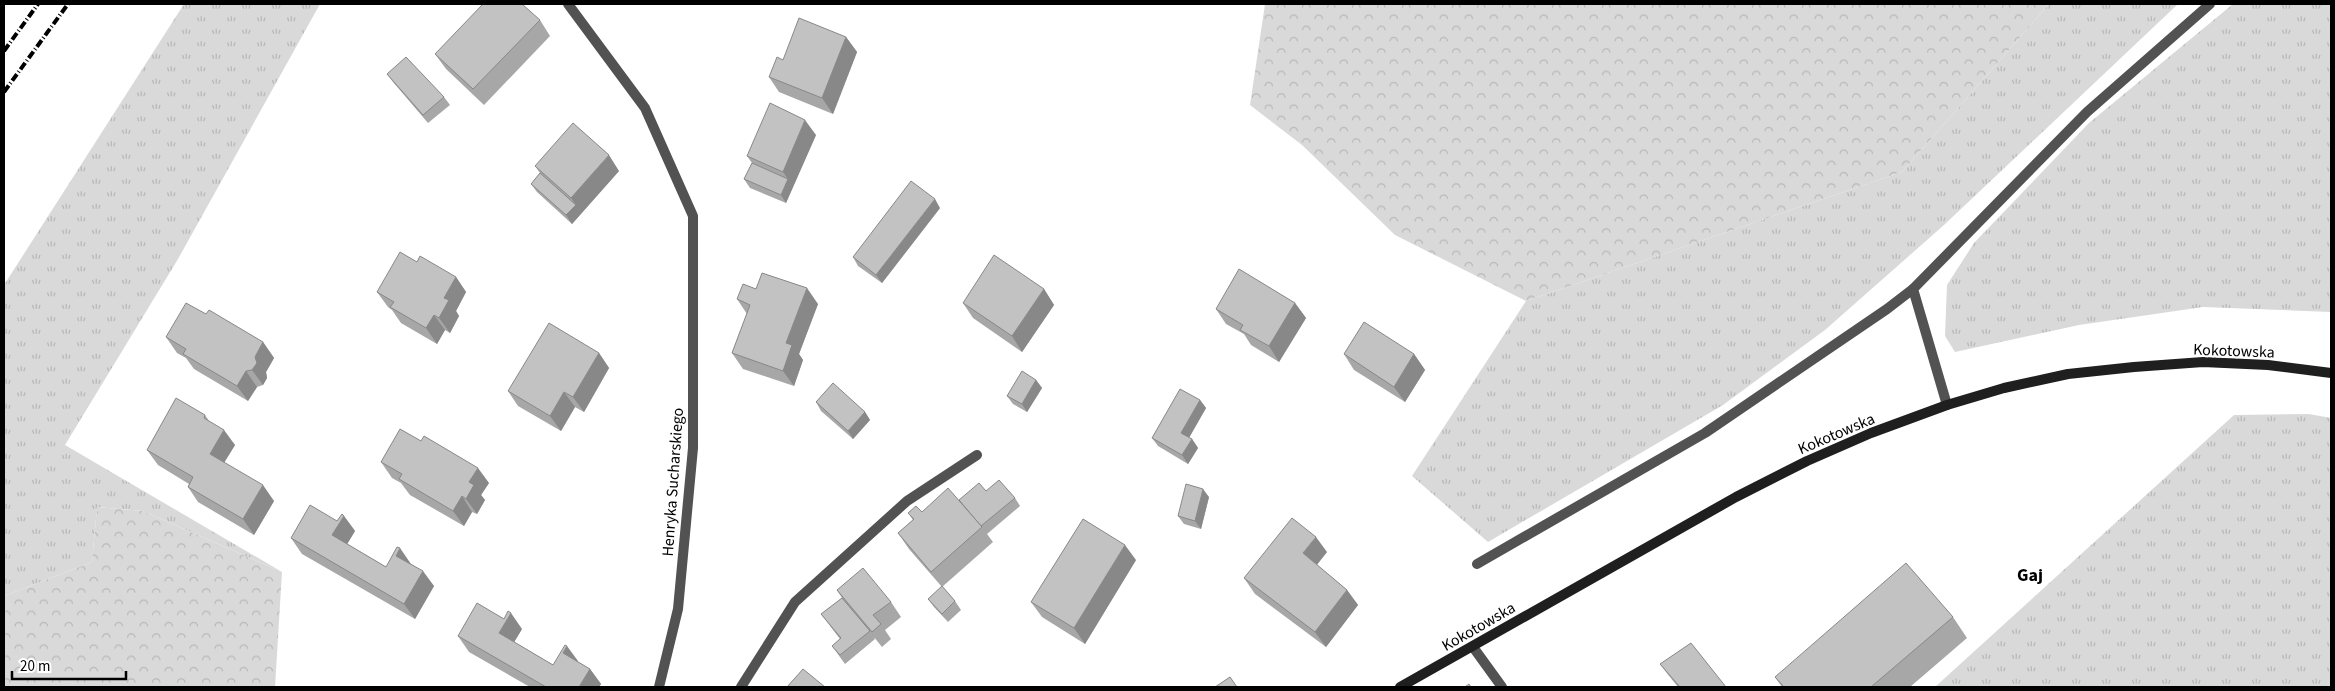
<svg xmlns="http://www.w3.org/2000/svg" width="2335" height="691" viewBox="0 0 2335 691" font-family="'Source Sans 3',sans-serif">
<defs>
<pattern id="grass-tufts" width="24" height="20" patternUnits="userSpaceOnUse" patternTransform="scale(1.25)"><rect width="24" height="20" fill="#d9d9d9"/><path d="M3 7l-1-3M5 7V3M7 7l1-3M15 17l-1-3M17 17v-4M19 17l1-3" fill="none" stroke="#b8b8b8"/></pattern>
<pattern id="forest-crowns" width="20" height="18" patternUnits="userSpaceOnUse" patternTransform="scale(1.25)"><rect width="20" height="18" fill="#d9d9d9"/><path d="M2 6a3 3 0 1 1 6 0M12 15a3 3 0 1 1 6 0" fill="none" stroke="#b8b8b8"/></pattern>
</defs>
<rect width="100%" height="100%" fill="#fff"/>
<g fill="url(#grass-tufts)">
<path d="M184 4H320L178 259 65 445 282 572 143 511 97 507 92 562 4 596V285Z"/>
<path d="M2049 4H2178L1944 225 1825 330 1723 405 1488 542 1412 476 1526 301 1902 172Z"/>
<path d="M2233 4H2331V312L2203 307 2079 325 1955 352 1945 336 1947 285 1974 243 2089 123Z"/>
<path d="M2309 414 2331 418V687H1935L2234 415Z"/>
</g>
<g fill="url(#forest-crowns)">
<path d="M1265 4H2049L1902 172 1526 301 1395 235 1302 145 1250 105Z"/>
<path d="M97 507 143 511 282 572 275 687H4V596L92 562Z"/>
</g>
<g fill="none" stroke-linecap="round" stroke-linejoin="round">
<g stroke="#525252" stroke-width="10">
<path d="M1947 405 1913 289 2087 112 2210 4"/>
<path d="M1477 564 1705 433 1887 309 1913 289"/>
<path d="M1473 647 1502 687"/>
<path d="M741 687 795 602 907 501 977 455"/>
</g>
<path stroke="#525252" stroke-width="10" d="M568 4 645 108 693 216V448L678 609 659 687"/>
<path stroke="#1f1f1f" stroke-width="10" d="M1400 687 1736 497 1807 461 1871 433 1947 405 2004 388 2068 374 2134 367 2203 362 2268 365 2331 373"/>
<g stroke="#000" stroke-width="4" stroke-dasharray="8 2.5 1 2.5" stroke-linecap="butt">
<path d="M4 51 38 4"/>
<path d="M4 92 68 4"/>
</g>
</g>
<g fill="#a7a7a7">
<path d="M540 20 550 36 484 105 446 69 435 54Z"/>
<path d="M846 37 857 52 833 114 779 92 769 77 783 60Z"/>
<path d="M387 74 444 97 450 105 428 123 393 82Z"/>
<path d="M816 135 786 203 750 188 744 179 752 163 747 156Z"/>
<path d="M535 166 619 171 572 224 537 192 531 184 540 173Z"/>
<path d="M940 208 882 283 858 266 853 257Z"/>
<path d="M417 262 456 277 466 292 456 311 459 316 450 333 445 330 437 344 401 323 392 310 388 307 377 292Z"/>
<path d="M756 289 818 304 799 354 803 360 794 386 743 369 732 353 747 314 737 299Z"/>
<path d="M1044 289 1054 305 1022 352 973 318 963 303Z"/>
<path d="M1295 303 1306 318 1279 362 1251 345 1244 334 1226 324 1216 309Z"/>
<path d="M206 314 263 342 274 358 266 372 267 378 263 385 257 387 248 401 194 369 186 358 177 353 166 337Z"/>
<path d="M599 353 609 368 584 412 575 407 561 431 518 406 508 391Z"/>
<path d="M1344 354H1414L1425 370 1405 402 1354 370Z"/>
<path d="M1036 380 1042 388 1027 412 1013 404 1007 396Z"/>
<path d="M1200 400 1206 408 1189 438 1192 439 1198 448 1188 464 1158 446 1152 438Z"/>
<path d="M816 402 865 412 870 420 853 439 821 411Z"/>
<path d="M205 415 209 421 235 445 224 463 274 501 254 535 198 502 188 487 189 484 158 465 147 450Z"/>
<path d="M381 462 489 483 481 495 485 500 477 514 472 512 464 526 410 495 401 483 392 478Z"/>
<path d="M986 491 1015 498 1020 506 987 534 993 542 942 587 955 601 961 610 948 622 934 607 928 599 942 587 909 549 898 533 913 520 908 513 922 512Z"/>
<path d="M1209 497 1201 529 1184 524 1178 516Z"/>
<path d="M344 516 355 531 347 544 386 567 411 564 434 586 415 619 302 554 291 538 337 521Z"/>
<path d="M1327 552 1317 565 1347 590 1358 605 1326 647 1255 594 1244 578Z"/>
<path d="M1136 560 1085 644 1042 617 1031 602Z"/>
<path d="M837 590 891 602 901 617 885 630 891 639 882 647 874 637 875 639 845 664 832 646 840 639 821 614 842 598Z"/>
<path d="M1953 617 1967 638 1910 687H1782L1775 677Z"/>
<path d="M522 629 514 642 553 665 578 661V662L590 669 601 684 599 687H530L469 652 458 636Z"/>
<path d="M1660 664 1726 687H1678L1666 672Z"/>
</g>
<g fill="#888">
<path d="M846 37 857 52 833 114 822 98Z"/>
<path d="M805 120 816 135 786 203 781 195 788 179 783 172Z"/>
<path d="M609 155 619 171 572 224 566 215 576 205 571 198Z"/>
<path d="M935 199 940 208 882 283 876 275Z"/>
<path d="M456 277 466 292 456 311 459 316 450 333 439 318 444 298Z"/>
<path d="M807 288 818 304 799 354 803 360 794 386 783 371 786 343Z"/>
<path d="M1044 289 1054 305 1022 352 1012 336Z"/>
<path d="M1295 303 1306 318 1279 362 1269 346Z"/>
<path d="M434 315 445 330 437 344 426 328Z"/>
<path d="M263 342 274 358 266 372 267 378 263 385 252 370 255 357Z"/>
<path d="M599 353 609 368 584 412 573 397Z"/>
<path d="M1414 354 1425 370 1405 402 1394 387Z"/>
<path d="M246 371 257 387 248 401 237 386Z"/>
<path d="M1036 380 1042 388 1027 412 1022 404Z"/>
<path d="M564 392 575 407 561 431 550 416Z"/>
<path d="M1200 400 1206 408 1187 441 1181 433Z"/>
<path d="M865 412 870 420 853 439 848 431Z"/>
<path d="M224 430 235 445 220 469 210 454Z"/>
<path d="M1192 439 1198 448 1188 464 1182 455Z"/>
<path d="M478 468 489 483 481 495 485 500 477 514 466 499 469 482Z"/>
<path d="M263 485 274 501 254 535 243 519Z"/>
<path d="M1203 489 1209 497 1201 529 1195 521Z"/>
<path d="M462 496 472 512 464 526 453 511Z"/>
<path d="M344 516 355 531 343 551 332 535Z"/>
<path d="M1316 537 1327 552 1314 568 1303 553Z"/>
<path d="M1125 545 1136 560 1085 644 1074 628Z"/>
<path d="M400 548 411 564 407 571 396 556Z"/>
<path d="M423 571 434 586 415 619 404 604Z"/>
<path d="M1347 590 1358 605 1326 647 1315 632Z"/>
<path d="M511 613 522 629 510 649 499 633Z"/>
<path d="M567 646 578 661 574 668 563 653Z"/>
<path d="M590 669 601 684 599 687H579Z"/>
</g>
<g fill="#c2c2c2" stroke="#888">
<path d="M483 4H522L540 20 473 89 435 54Z"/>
<path d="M799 18 846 37 822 98 769 77 777 57 783 60Z"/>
<path d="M406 57 444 97 423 115 387 74Z"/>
<path d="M770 103 805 120 783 172 747 156Z"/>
<path d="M573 123 609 155 571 198 535 166Z"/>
<path d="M752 163 788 179 781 195 744 179Z"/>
<path d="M540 173 576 205 566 215 531 184Z"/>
<path d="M911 181 935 199 876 275 853 257Z"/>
<path d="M400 252 417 262 420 256 456 277 444 298 449 300 439 318 434 315 426 328 390 307 394 302 377 292Z"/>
<path d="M994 255 1044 289 1012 336 963 303Z"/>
<path d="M1239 269 1295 303 1269 346 1240 330 1243 325 1216 309Z"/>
<path d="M762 273 807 288 786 343 792 345 783 371 732 353 750 305 737 299 743 284 756 289Z"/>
<path d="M186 303 206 314 209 310 263 342 255 357 257 363 252 370 246 371 237 386 183 354 186 349 166 337Z"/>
<path d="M1364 322 1414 354 1394 387 1344 354Z"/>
<path d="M549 323 599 353 573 397 564 392 550 416 508 391Z"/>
<path d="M1022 371 1036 380 1022 404 1007 396Z"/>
<path d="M833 383 865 412 848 431 816 402Z"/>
<path d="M1180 389 1200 400 1181 433 1192 439 1182 455 1152 438Z"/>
<path d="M176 398 205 415 204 418 224 430 210 454 263 485 243 519 188 487 193 477 147 450Z"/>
<path d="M400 429 421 441 424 436 478 468 469 482 474 485 466 499 462 496 453 511 399 479 402 474 381 462Z"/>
<path d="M999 480 1015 498 981 526 959 500 979 483 986 491Z"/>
<path d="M1186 484 1203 489 1195 521 1178 516Z"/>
<path d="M948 488 982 527 931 572 898 533 914 519 908 513 916 506 922 512Z"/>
<path d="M310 505 337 521 342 514 344 516 332 535 386 567 397 547 400 548 396 556 423 571 404 604 291 538Z"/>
<path d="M1292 518 1316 537 1303 553 1347 590 1315 632 1244 578Z"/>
<path d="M1083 519 1125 545 1074 628 1031 602Z"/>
<path d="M1906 563 1953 617 1871 687H1784L1775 677Z"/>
<path d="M863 568 891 602 873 615 881 624 872 632 837 590Z"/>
<path d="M942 586 955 601 942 614 928 599Z"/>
<path d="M842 598 870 631 840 655 832 646 841 638 821 614Z"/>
<path d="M477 603 504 619 508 611 511 613 499 633 553 665 565 645 567 646 563 653 590 669 579 687H546L458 636Z"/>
<path d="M1691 643 1726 687H1680L1660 664Z"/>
<path d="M803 669 825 687H787Z"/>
<path d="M1230 677 1237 687H1215Z"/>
<path d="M1469 684 1471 687H1465Z"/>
</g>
<g text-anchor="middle" stroke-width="4" stroke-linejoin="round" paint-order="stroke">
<g font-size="16" fill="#000" stroke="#fff">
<text transform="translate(2234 350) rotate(2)" y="6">Kokotowska</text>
<text transform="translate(1836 433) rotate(-23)" y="6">Kokotowska</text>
<text transform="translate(672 482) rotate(-86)" y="6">Henryka Sucharskiego</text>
<text transform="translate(1478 626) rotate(-30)" y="6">Kokotowska</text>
</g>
<g font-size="18" font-weight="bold" fill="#000" stroke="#fff">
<text x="2030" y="581">Gaj</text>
</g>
</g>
<rect width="2335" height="691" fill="none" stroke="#000000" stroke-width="10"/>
<path d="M12 671v8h114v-8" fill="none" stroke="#000000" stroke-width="2.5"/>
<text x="20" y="671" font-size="15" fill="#000000" stroke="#ffffff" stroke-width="4" paint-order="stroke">20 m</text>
</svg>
